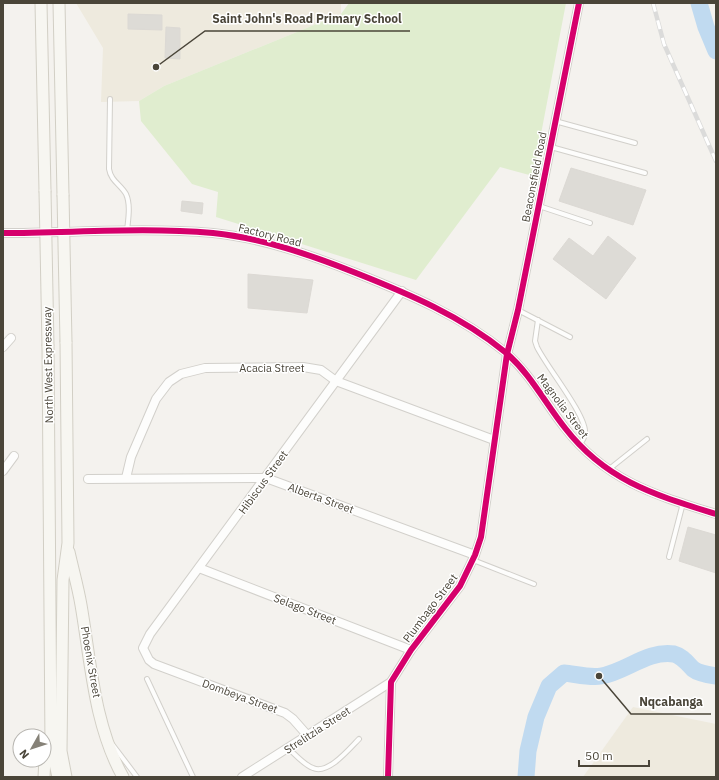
<svg xmlns="http://www.w3.org/2000/svg" width="719" height="780" viewBox="0 0 719 780" font-family="'IBM Plex Sans',sans-serif">
<rect width="100%" height="100%" fill="#f4f2ee"/>
<g fill="#eeeade">
<path d="M76 3H341V14L164 86 139 101 101 102 103 48Z"/>
<path d="M633 707 716 724V777H583Z"/>
</g>
<path fill="#e0edcf" d="M349 3H566L533 176 500 167 416 280 216 217 218 192 192 184 141 121 139 101 164 86 341 14Z"/>
<g fill="none" stroke-linecap="round" stroke-linejoin="round">
<g stroke="#c0daf0" stroke-width="17">
<path d="M699 3 706 27 716 51"/>
<path d="M526 777 528 751 536 717 549 686 564 673C575 674 590 678 601 676 626 672 647 650 674 654 682 656 687 663 693 669 698 673 709 675 716 676"/>
</g>
</g>
<g fill="#dddbd6" stroke="#dcd9d4">
<path d="M128 14 162 15V30L128 29Z"/>
<path d="M166 27 180 28V59L165 58Z"/>
<path d="M571 168 646 190 633 225 559 201Z"/>
<path d="M182 201 203 203 202 214 181 211Z"/>
<path d="M608 236 636 258 606 299 553 259 569 238 593 256Z"/>
<path d="M248 274 313 280 307 313 248 308Z"/>
<path d="M688 527 716 535V573L679 561Z"/>
</g>
<g fill="none" stroke-linecap="round" stroke-linejoin="round">
<g stroke="#d2d0cb" stroke-width="6">
<g id="lane">
<path d="M110 99 109 169C111 181 120 184 126 194 131 205 128 220 127 231"/>
<path d="M555 121 635 143"/>
<path d="M551 147 645 173"/>
<path d="M539 206 590 223"/>
<path d="M518 310 570 337"/>
<path d="M538 320 535 341 537 347C546 366 587 416 585 433 585 438 582 441 580 444"/>
<path d="M608 470 647 439"/>
<path d="M669 557 683 503"/>
<path d="M473 560 534 584"/>
<path d="M147 679 193 777"/>
<path d="M112 744 137 777"/>
<path d="M288 748C295 754 304 765 313 768 328 775 349 749 359 739"/>
</g>
</g>
<g stroke="#d2d0cb" stroke-width="10">
<g id="street">
<path d="M3 233C72 233 143 227 213 233 262 238 311 255 356 273 409 294 461 316 505 352 530 373 545 403 565 428 606 481 655 495 716 514"/>
<path d="M3 347 11 338"/>
<path d="M3 471 14 456"/>
<path d="M126 478 131 457 156 399 169 382 181 374 205 368 303 367 321 370 336 381 494 440"/>
<path d="M88 479 266 478 475 555"/>
<path d="M199 568 411 650"/>
<path d="M308 736 293 719 285 713 154 664 149 660 143 648 150 634 402 291"/>
<path d="M242 777 391 682"/>
<path d="M388 777 391 682 411 650 460 586 475 555 481 537 507 354 518 310 579 3"/>
</g>
</g>
<g stroke="#d2cfc5" stroke-width="13">
<g id="secondary">
<path d="M41 3 45 191"/>
<path d="M59 3 63 195"/>
<path d="M66 342 68 543 63 580 61 751 66 777"/>
<path d="M48 346 51 746 58 777"/>
<path d="M69 552C73 570 78 587 81 605 91 663 94 725 123 777"/>
<path d="M44 777 46 740"/>
</g>
</g>
<use href="#lane" stroke="#fdfdfc" stroke-width="4"/>
<use href="#street" stroke="#fdfdfc" stroke-width="8"/>
<use href="#secondary" stroke="#f7f6f1" stroke-width="11"/>
<g stroke="#dbdbda" stroke-width="4.5">
<path id="rail" d="M653 3 664 44 716 161"/>
</g>
<use href="#rail" stroke="#fff" stroke-width="3" stroke-dasharray="9" stroke-linecap="butt"/>
<g stroke="#d2cfc5" stroke-width="13" stroke-linecap="butt">
<g id="secondary-bridge">
<path d="M45 191 48 346"/>
<path d="M63 195 66 342"/>
</g>
</g>
<use href="#secondary-bridge" stroke="#f7f6f1" stroke-width="11"/>
<g stroke="#fff" stroke-width="8">
<g id="cycleway">
<path d="M3 233C72 233 143 227 213 233 262 238 311 255 356 273 409 294 461 316 505 352 530 373 545 403 565 428 606 481 655 495 716 514"/>
<path d="M388 777 391 682 411 650 460 586 475 555 481 537 507 354 518 310 579 3"/>
</g>
</g>
<use href="#cycleway" stroke="#d6006c" stroke-width="6"/>
</g>
<g text-anchor="middle" stroke-width="3" stroke-linejoin="round" paint-order="stroke">
<g font-size="11" fill="#4a4539" stroke="#fff">
<text transform="translate(534 177) rotate(-79)" y="4">Beaconsfield Road</text>
<text transform="translate(270 235) rotate(14)" y="4">Factory Road</text>
<text transform="translate(48 365) rotate(-91)" y="4">North West Expressway</text>
<text x="272" y="372">Acacia Street</text>
<text transform="translate(563 406) rotate(53)" y="4">Magnolia Street</text>
<text transform="translate(263 482) rotate(-54)" y="4">Hibiscus Street</text>
<text transform="translate(321 498) rotate(20)" y="4">Alberta Street</text>
<text transform="translate(430 608) rotate(-53)" y="4">Plumbago Street</text>
<text transform="translate(305 609) rotate(21)" y="4">Selago Street</text>
<text transform="translate(91 662) rotate(80)" y="4">Phoenix Street</text>
<text transform="translate(240 696) rotate(20)" y="4">Dombeya Street</text>
<text transform="translate(317 730) rotate(-33)" y="4">Strelitzia Street</text>
</g>
</g>
<path fill="none" stroke="#4a4539" stroke-width="1.5" d="M156 67L205 31H410M599 676L631 714H711"/>
<g fill="#4a4539" stroke="#fff" stroke-width="1.5">
<circle cx="156" cy="67" r="4"/>
<circle cx="599" cy="676" r="4"/>
</g>
<g font-size="12" text-anchor="middle" font-weight="bold" fill="#4a4539" stroke="#fff" stroke-width="3" stroke-linejoin="round" paint-order="stroke">
<text x="307" y="23">Saint John's Road Primary School</text>
<text x="671" y="706">Nqcabanga</text>
</g>
<rect width="719" height="780" fill="none" stroke="#4a4539" stroke-width="8"/>
<g transform="translate(32 748) rotate(231)"><circle r="19" fill="#ffffff" stroke="#b7b5b0"/>
<path d="M0-3L7 15L0 10L-7 15Z" fill="#868278"/>
<text y="-6" font-size="11" font-weight="bold" text-anchor="middle" fill="#4a4539">N</text>
</g>
<path d="M579 760v6h70v-6" fill="none" stroke="#4a4539" stroke-width="2"/>
<text x="585" y="760" font-size="12" fill="#4a4539" stroke="#ffffff" stroke-width="3" paint-order="stroke">50 m</text>
</svg>
